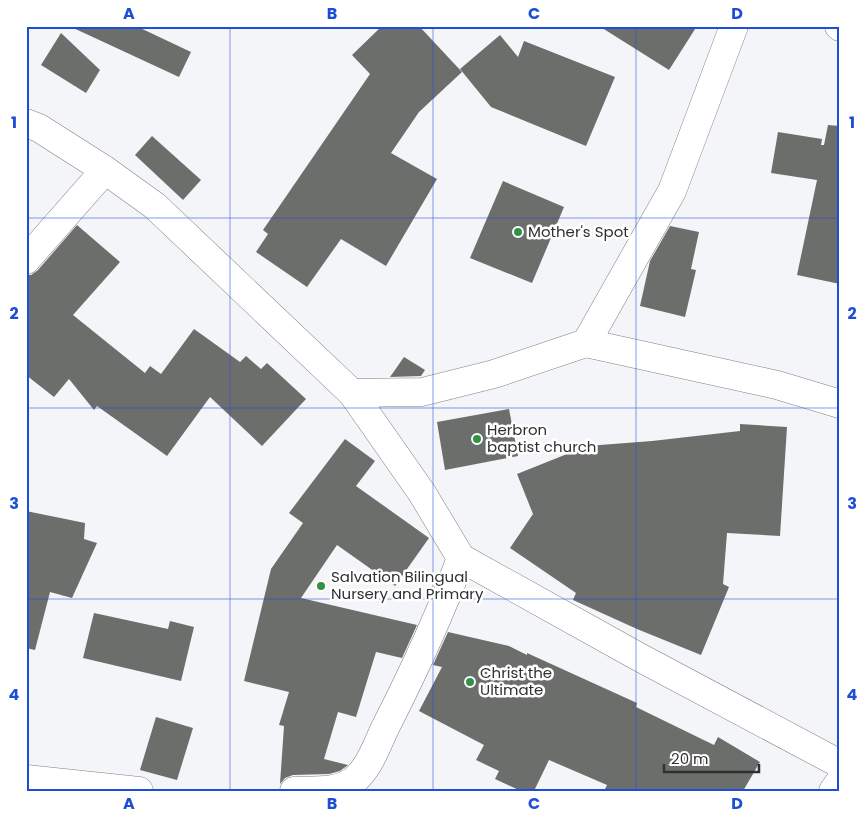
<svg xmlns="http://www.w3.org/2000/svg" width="866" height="817" viewBox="0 0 866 817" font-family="Poppins,sans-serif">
<rect width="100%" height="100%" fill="#f4f5f8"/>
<g fill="#6c6e6c">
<path d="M69 26H136L191 52 179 77Z"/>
<path d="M382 26H419L462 72 419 112 391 153 437 179 386 266 341 239 307 287 256 252 268 234 263 230 370 74 352 55Z"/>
<path d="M599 26H697L669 70Z"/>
<path d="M61 33 100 70 86 93 41 65Z"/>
<path d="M500 35 518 57 524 41 615 77 586 146 491 107 460 69Z"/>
<path d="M828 125 840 126V284L797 275 817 180 771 173 778 132 822 139 821 145H824Z"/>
<path d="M152 136 201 180 183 200 135 155Z"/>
<path d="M503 181 564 207 532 283 470 258Z"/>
<path d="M77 225 120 262 73 315 145 373 150 366 161 374 194 329 240 362 246 356 261 369 267 363 306 399 262 446 210 397 167 456 97 406 94 410 69 379 54 397 26 375V275H31L38 270Z"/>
<path d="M670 226 699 232 691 269 696 270 685 317 640 306 650 261Z"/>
<path d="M404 357 425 370 421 376 390 377Z"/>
<path d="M509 409 518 456 445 470 437 422Z"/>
<path d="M740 424 787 427 780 536 727 533 723 584 729 587 701 655 637 629 573 600 576 593 510 548 533 514 517 474 587 446 652 441 740 431Z"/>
<path d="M345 439 375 461 356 486 429 538 395 586 337 545 301 598 417 625 402 658 376 652 356 717 338 712 324 759 348 765 340 771 329 774 293 775 285 778 280 784 284 726 279 725 289 692 244 681 271 569 303 523 289 513Z"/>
<path d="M26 511 85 523 84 539 97 543 72 598 50 592 35 650 26 648Z"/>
<path d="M94 613 168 629 170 621 194 627 181 681 83 658Z"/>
<path d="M448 632 509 646 527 655V653L637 703 636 707 714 745 718 737 760 762 743 791H604L607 785 549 760 534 791H521L495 779 499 771 476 760 484 745 419 711 442 667 433 665Z"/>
<path d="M156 717 193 728 177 780 140 770Z"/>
</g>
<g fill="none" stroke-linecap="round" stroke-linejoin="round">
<g stroke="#808083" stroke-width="29">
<g id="street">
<path d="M839 26 840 27"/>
<path d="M26 123 39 128 105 170 155 206 352 393 422 493 461 558 639 657 840 764"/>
<path d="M26 260 105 170"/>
<path d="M586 343 777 385 840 404"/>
<path d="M352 393 422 392 494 374 586 343 672 191 734 26"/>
<path d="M26 779 139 791"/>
<path d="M294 791C313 790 336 793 353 781 370 768 377 744 386 726 414 671 440 615 461 558"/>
<path d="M833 791 840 781"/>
</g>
</g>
<use href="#street" stroke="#fff" stroke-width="28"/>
</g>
<path fill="none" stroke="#1d4ed8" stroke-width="1" stroke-opacity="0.55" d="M230 26V791M433 26V791M636 26V791M26 218H840M26 408H840M26 599H840"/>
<g fill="#339144" stroke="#fff" stroke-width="2">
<circle cx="518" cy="232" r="5"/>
<circle cx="477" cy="439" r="5"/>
<circle cx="321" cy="586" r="5"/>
<circle cx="470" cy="682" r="5"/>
</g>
<g text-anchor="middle" stroke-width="5" stroke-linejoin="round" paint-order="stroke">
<g font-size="15" fill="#303031" stroke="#fff" text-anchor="start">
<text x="528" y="237">Mother's Spot</text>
<text x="487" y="435">Herbron<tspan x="487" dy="17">baptist church</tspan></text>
<text x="331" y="582">Salvation Bilingual<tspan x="331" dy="17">Nursery and Primary</tspan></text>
<text x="480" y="678">Christ the<tspan x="480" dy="17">Ultimate</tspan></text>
</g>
</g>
<rect width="866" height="817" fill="none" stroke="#ffffff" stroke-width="55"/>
<path d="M664 764v8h95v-8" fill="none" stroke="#303031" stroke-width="2.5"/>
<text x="671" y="764" font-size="15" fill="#303031" stroke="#ffffff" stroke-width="4" paint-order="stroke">20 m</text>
<rect x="28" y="28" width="810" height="762" fill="none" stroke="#1d4ed8" stroke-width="2"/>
<g font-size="16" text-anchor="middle" font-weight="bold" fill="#1d4ed8">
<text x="129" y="19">A</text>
<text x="332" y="19">B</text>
<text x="534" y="19">C</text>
<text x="737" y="19">D</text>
<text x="14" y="128">1</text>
<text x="852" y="128">1</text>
<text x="14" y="319">2</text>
<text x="852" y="319">2</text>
<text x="14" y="509">3</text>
<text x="852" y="509">3</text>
<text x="14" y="700">4</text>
<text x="852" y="700">4</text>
<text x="129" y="809">A</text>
<text x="332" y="809">B</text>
<text x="534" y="809">C</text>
<text x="737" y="809">D</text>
</g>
</svg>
